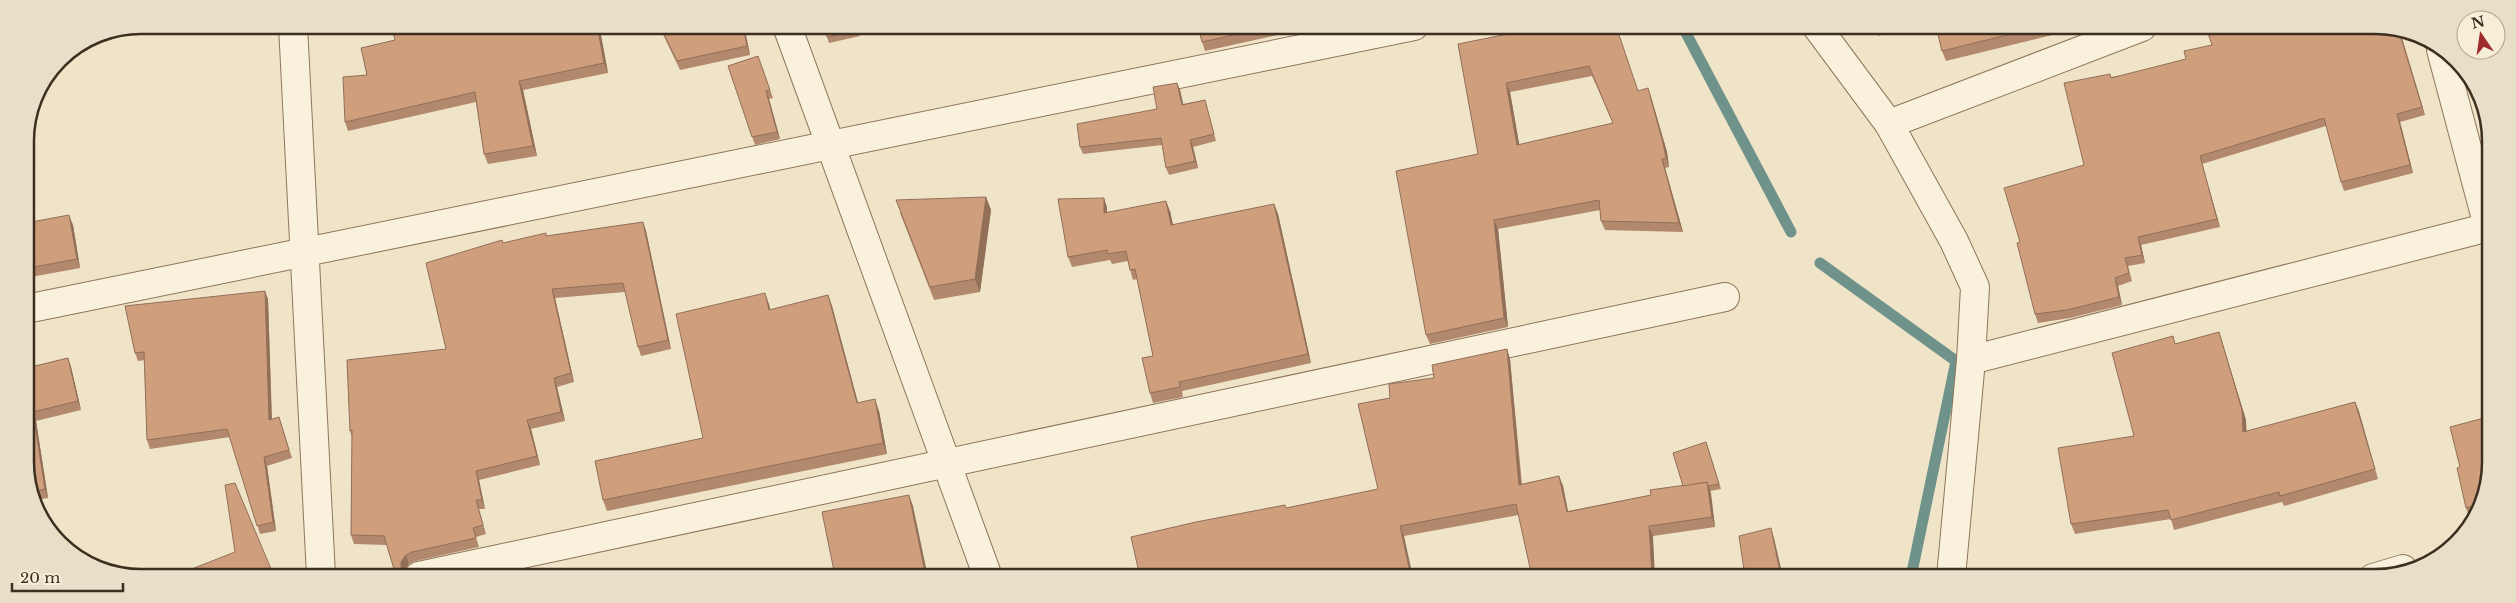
<svg xmlns="http://www.w3.org/2000/svg" width="2516" height="603" viewBox="0 0 2516 603" font-family="'Libre Baskerville',serif">
<rect width="100%" height="100%" fill="#f0e4c8"/>
<g fill="none" stroke-linecap="round" stroke-linejoin="round">
<g stroke="#6f938a" stroke-width="11">
<path d="M1685 26 1686 33 1791 232"/>
<path d="M1820 263 1956 361 1911 577"/>
</g>
<g stroke="#8d765c" stroke-width="30">
<g id="minor">
<path d="M293 25 321 576"/>
<path d="M787 26 988 577"/>
<path d="M1817 27 1889 124 1954 241 1975 287 1971 360 1951 577"/>
<path d="M2441 50 2489 230"/>
<path d="M1889 124 2142 27"/>
<path d="M26 309 1414 26"/>
<path d="M1971 360 2489 227"/>
<path d="M419 576 1725 297"/>
<path d="M2373 578 2403 569"/>
</g>
</g>
<use href="#minor" stroke="#faf1dc" stroke-width="28"/>
</g>
<g fill="#b2896c" fill-rule="evenodd">
<path d="M391 25H599L608 73 523 90 537 156 488 164 484 154 476 102 348 131 345 122 367 75 395 40Z"/>
<path d="M659 26H744L750 55 680 70Z"/>
<path d="M857 26 860 36 829 43 827 37Z"/>
<path d="M1198 26H1319L1205 51 1202 42Z"/>
<path d="M1875 27H1910L1878 36Z"/>
<path d="M1936 27H2085L1946 61 1942 51Z"/>
<path d="M2397 27 2403 30 2400 31 2425 115 2400 122 2413 173 2344 191 2341 182 2326 126 2202 164 2220 227 2141 245 2145 263 2128 266 2132 281 2118 286 2122 305 2070 318 2038 323 2035 314 2020 242 2084 165 2110 74 2111 77Z"/>
<path d="M1565 30 1638 91 1651 97 1667 152 1669 167 1665 168 1683 232 1605 230 1601 221 1600 210 1498 229 1508 327 1430 344 1426 335 1478 154 1458 44ZM1592 76 1613 123 1519 145 1510 92Z"/>
<path d="M758 56 773 98 769 99 780 139 755 145 728 66Z"/>
<path d="M1180 90 1183 104 1205 100 1216 141 1193 147 1198 168 1169 175 1166 168 1162 145 1083 154 1080 147 1157 109Z"/>
<path d="M986 197 991 210 980 292 934 300 900 213Z"/>
<path d="M1274 204 1278 214 1311 363 1182 391 1183 397 1153 403 1150 393 1153 356 1137 279 1133 280 1130 270 1128 261 1112 264 1110 260 1072 267 1068 257 1107 207V212L1170 211 1173 225Z"/>
<path d="M643 222 646 231 671 349 641 356 638 347 625 292 555 298 574 382 557 387 565 421 531 429 540 465 479 480 485 509H479L486 534 476 537 479 547 416 561 409 564 404 571 387 545 354 544 351 535 352 437 350 431 446 349 503 243Z"/>
<path d="M73 225 80 268 31 277 28 268Z"/>
<path d="M828 295 832 306 858 403 879 411 887 454 607 511 603 500 703 438 769 304 770 310Z"/>
<path d="M268 299 272 420 279 417 292 458 267 466 276 531 260 534 230 437 150 449 147 440 145 360 138 361 135 353Z"/>
<path d="M2219 332 2246 420V432L2355 402 2378 479 2284 506 2282 502 2174 530 2171 519 2075 534 2071 524 2134 436 2173 336 2175 344Z"/>
<path d="M1507 349 1510 359 1522 484 1559 476 1563 486 1568 511 1651 495 1683 486 1706 442 1721 489 1710 491 1715 527 1653 536 1519 515 1404 536 1286 508 1378 489 1390 398 1434 378Z"/>
<path d="M68 358 71 367 81 410 36 421 48 498 35 500 27 485V368Z"/>
<path d="M2489 484 2471 516H2469L2466 508Z"/>
</g>
<g fill="#916f58">
<path d="M597 25H599L608 73 604 63Z"/>
<path d="M743 26H744L750 55 747 46Z"/>
<path d="M2399 28 2425 115 2422 107Z"/>
<path d="M519 81 523 90 537 156 533 146Z"/>
<path d="M1177 83 1180 90 1185 112 1182 105Z"/>
<path d="M1506 83 1510 92 1521 154 1517 145Z"/>
<path d="M1648 88 1651 97 1667 152 1669 167 1666 158Z"/>
<path d="M766 91 769 99 780 139 777 132Z"/>
<path d="M2397 114 2400 122 2413 173 2410 165Z"/>
<path d="M1190 140 1193 147 1198 168 1195 161Z"/>
<path d="M2200 156 2202 164 2220 227 2217 219Z"/>
<path d="M1662 159 1665 168 1683 232 1679 223Z"/>
<path d="M986 197 991 210 980 292 975 279Z"/>
<path d="M1104 198 1107 207V223L1104 213Z"/>
<path d="M1166 201 1170 211 1175 235 1171 225Z"/>
<path d="M1274 204 1278 214 1311 363 1308 354Z"/>
<path d="M69 215 73 225 80 268 77 259Z"/>
<path d="M1494 220 1498 229 1508 327 1504 318Z"/>
<path d="M643 222 646 231 671 349 668 340Z"/>
<path d="M2138 237 2141 245 2145 263 2142 255Z"/>
<path d="M2115 278 2118 286 2122 305 2119 297Z"/>
<path d="M552 289 555 298 574 382 571 373Z"/>
<path d="M265 291 268 299 272 429 269 420Z"/>
<path d="M765 293 769 304 773 322 769 310Z"/>
<path d="M828 295 832 306 861 414 857 403Z"/>
<path d="M2219 332 2246 420 2247 442 2243 432Z"/>
<path d="M1507 349 1510 359 1522 495 1519 485Z"/>
<path d="M68 358 71 367 81 410 78 401Z"/>
<path d="M554 378 557 387 565 421 561 412Z"/>
<path d="M875 399 879 411 887 454 883 443Z"/>
<path d="M2355 402 2359 411 2378 479 2375 469Z"/>
<path d="M33 412 36 421 48 498 45 489Z"/>
<path d="M527 420 531 429 540 465 537 456Z"/>
<path d="M264 457 267 466 276 531 273 522Z"/>
<path d="M476 471 479 480 485 509 482 500Z"/>
<path d="M1559 476 1563 486 1570 522 1567 512Z"/>
<path d="M1707 482 1711 493 1715 527 1712 517Z"/>
<path d="M909 495 913 506 928 577H926Z"/>
<path d="M1400 526 1404 536 1413 577H1411Z"/>
<path d="M1649 526 1653 536 1655 577H1652Z"/>
<path d="M1771 528 1774 538 1783 577H1781Z"/>
<path d="M406 555 409 564 404 571V576H403L401 571V562Z"/>
</g>
<g fill="#cf9f7d" stroke="#916f58" fill-rule="evenodd">
<path d="M391 25H597L604 63 519 81 533 146 484 154 475 92 345 122 343 77 367 75 361 48 395 40Z"/>
<path d="M660 26H743L747 46 677 61Z"/>
<path d="M825 26H857L858 31 827 37Z"/>
<path d="M1198 26H1274L1202 42Z"/>
<path d="M1531 26H1563L1564 31 1577 26H1616L1638 91 1648 88 1663 143 1666 158 1662 159 1679 223 1601 221 1599 200 1494 220 1504 318 1426 335 1396 171 1478 154 1458 44 1508 34 1507 31ZM1589 66 1613 123 1517 145 1506 83Z"/>
<path d="M1936 27H2039L1942 51Z"/>
<path d="M2206 27 2398 28 2422 107 2397 114 2410 165 2341 182 2324 118 2200 156 2217 219 2138 237 2142 255 2125 258 2129 273 2115 278 2119 297 2067 310 2035 314 2017 243 2020 242 2004 188 2084 165 2064 83 2110 74 2111 78 2186 59 2184 51 2212 45Z"/>
<path d="M758 56 770 90 766 91 777 132 752 137 728 66Z"/>
<path d="M1177 83 1182 105 1205 100 1214 134 1190 140 1195 161 1166 168 1161 138 1080 147 1077 124 1157 109 1153 87Z"/>
<path d="M2478 97 2489 118V140Z"/>
<path d="M986 197 975 279 930 287 896 200Z"/>
<path d="M1104 198V213L1166 201 1171 225 1274 204 1308 354 1179 382 1180 387 1150 393 1142 358 1153 356 1135 269 1130 270 1126 251 1108 254 1107 250 1068 257 1058 199Z"/>
<path d="M69 215 77 259 28 268 26 223Z"/>
<path d="M643 222 668 340 638 347 623 283 552 289 571 373 554 378 561 412 527 420 537 456 476 471 482 500H476L483 525 473 528 476 538 412 552 406 555 401 562V571L404 576H396L384 536 351 535 352 430 350 431 347 360 446 349 426 263 502 240 503 243 546 233V236Z"/>
<path d="M265 291 269 420 279 417 289 450 264 457 273 522 257 526 227 429 147 440 144 352 135 353 125 306Z"/>
<path d="M765 293 769 310 828 295 857 403 875 399 883 443 603 500 595 461 703 438 676 314Z"/>
<path d="M2219 332 2242 410 2243 432 2355 402 2375 469 2280 496 2279 492 2171 520 2168 510 2071 524 2058 448 2134 436 2112 353 2173 336 2175 344Z"/>
<path d="M1507 349 1519 485 1559 476 1567 512 1651 495 1650 490 1707 482 1712 517 1649 526 1652 577H1532L1516 504 1400 526 1411 577H1140L1131 537 1196 522 1285 505 1286 508 1378 489 1358 404 1390 398 1389 384 1434 378 1432 365Z"/>
<path d="M68 358 78 401 33 412 45 489 31 492 27 485V368Z"/>
<path d="M2488 417 2489 421V484L2477 505 2466 508 2457 468 2460 467 2450 427Z"/>
<path d="M1706 442 1719 484 1708 486 1707 482 1683 486 1673 453Z"/>
<path d="M235 483 274 576H174L235 552 225 485Z"/>
<path d="M909 495 926 577 835 576 822 512Z"/>
<path d="M1771 528 1781 577H1716L1744 570 1739 536Z"/>
<path d="M483 569 484 576H443Z"/>
</g>
<path d="M0 0H2516V603H0ZM141 34H2375A107 107 0 0 1 2482 141V462A107 107 0 0 1 2375 569H141A107 107 0 0 1 34 462V141A107 107 0 0 1 141 34Z" fill="#e8dfc9" fill-rule="evenodd"/>
<path fill="none" stroke="#3d2e20" stroke-width="2.5" d="M141 34H2375A107 107 0 0 1 2482 141V462A107 107 0 0 1 2375 569H141A107 107 0 0 1 34 462V141A107 107 0 0 1 141 34Z"/>
<g transform="translate(2481 35) rotate(347)"><circle r="24" fill="#f7eed8" stroke="#ada18e"/>
<path d="M0-4L9 19L0 12L-9 19Z" fill="#9e2a2b"/>
<text y="-8" font-size="14" font-weight="bold" text-anchor="middle" fill="#3d2e20">N</text>
</g>
<path d="M12 583v8h111v-8" fill="none" stroke="#3d2e20" stroke-width="2.5"/>
<text x="20" y="583" font-size="15" fill="#3d2e20" stroke="#f7eed8" stroke-width="4" paint-order="stroke">20 m</text>
</svg>
